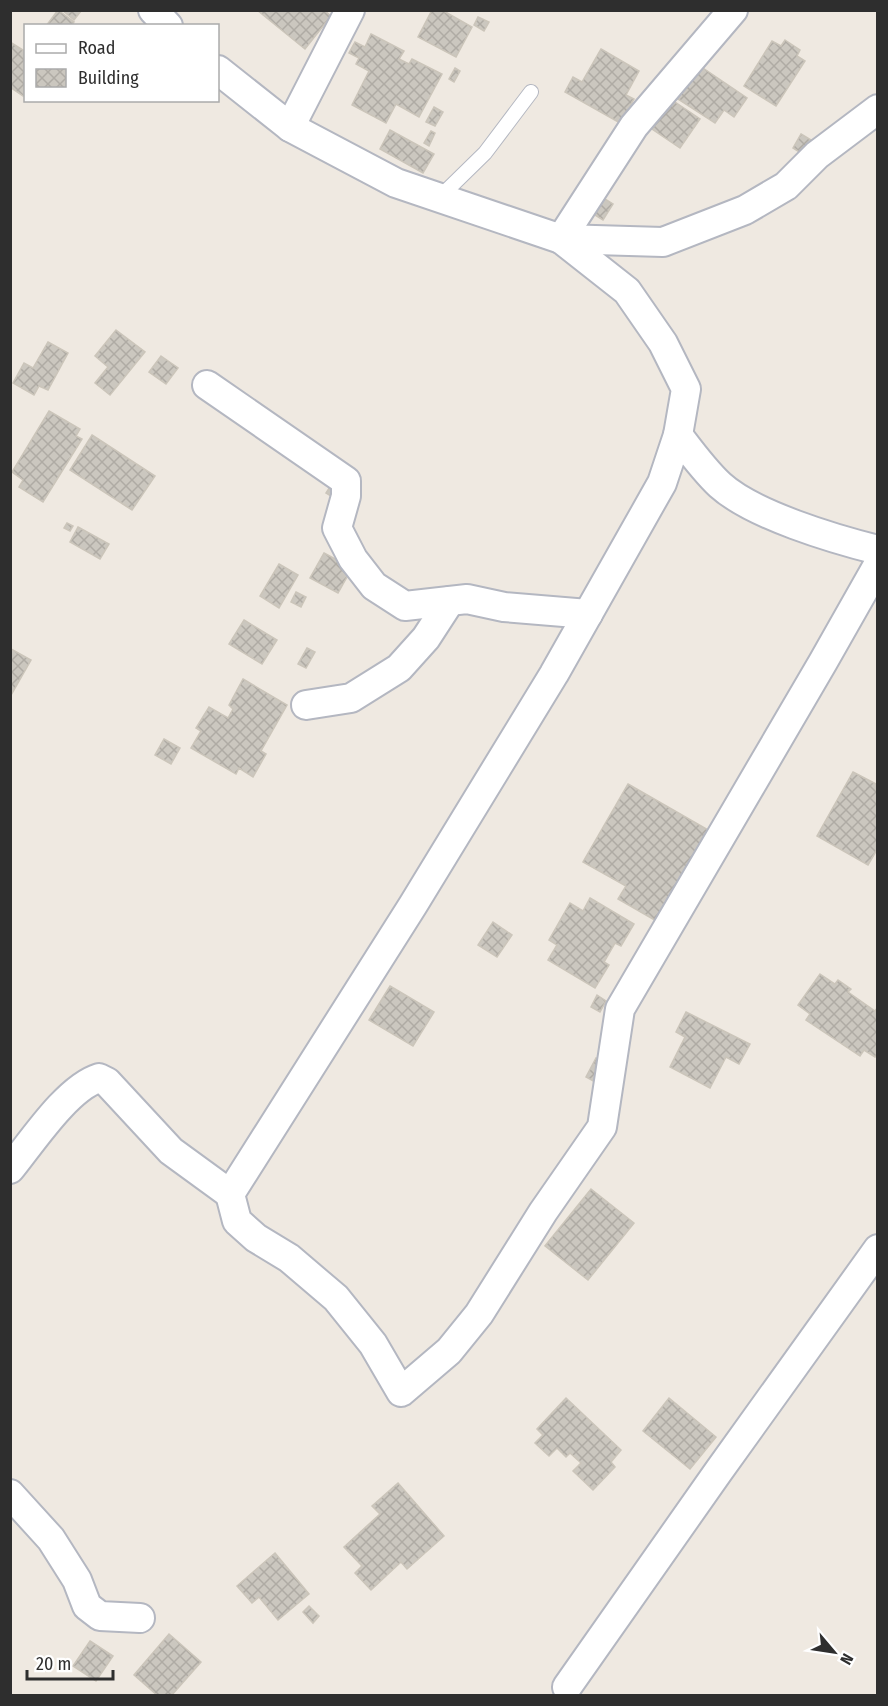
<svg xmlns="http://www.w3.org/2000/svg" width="888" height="1706" viewBox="0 0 888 1706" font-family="'Fira Sans Condensed',sans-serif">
<defs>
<pattern id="building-cross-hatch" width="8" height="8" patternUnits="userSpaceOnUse" patternTransform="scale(1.5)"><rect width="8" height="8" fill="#cbc7bf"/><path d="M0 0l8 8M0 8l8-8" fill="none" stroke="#afaba4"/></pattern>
</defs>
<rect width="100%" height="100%" fill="#efe9e1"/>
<g fill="url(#building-cross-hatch)" stroke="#cbc5ba" stroke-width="1.5">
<path d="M58 10 74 22 71 26H46Z"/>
<path d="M62 10H81V11L74 20Z"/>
<path d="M257 10H324L331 16 305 49Z"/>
<path d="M432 10H442L472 27 456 57 418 37Z"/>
<path d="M478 17 489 22 484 31 474 25Z"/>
<path d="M371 34 404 51 399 59 409 64 412 59 442 74 419 117 396 104 386 123 352 105 369 71 356 64 359 58 349 53 355 42 365 47Z"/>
<path d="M785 40 800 50 797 56 805 61 776 106 744 86 772 41 781 46Z"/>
<path d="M10 42 26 52V92L23 96 10 87Z"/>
<path d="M601 49 639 71 626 95 634 99 620 123 565 92 573 77 582 82Z"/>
<path d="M700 66 747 98 734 117 724 110 715 123 678 99Z"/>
<path d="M455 68 460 71 454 82 449 79Z"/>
<path d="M672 100 700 119 680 148 652 129Z"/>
<path d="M434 107 443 112 435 126 426 122Z"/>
<path d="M390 130 434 154 423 173 380 149Z"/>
<path d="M431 131 435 133 429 146 424 143Z"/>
<path d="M801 134 816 143 807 157 793 148Z"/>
<path d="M600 196 613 204 603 220 590 212Z"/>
<path d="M116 330 145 352 110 395 95 383 108 367 95 356Z"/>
<path d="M48 342 68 353 48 390 39 386 34 395 13 383 24 363 33 368Z"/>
<path d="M161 356 178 368 166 384 149 372Z"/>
<path d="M49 411 80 429 76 436 82 439 43 502 19 487 23 480 12 472Z"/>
<path d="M92 435 155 476 132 510 70 470Z"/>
<path d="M333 482 336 499 326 493Z"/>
<path d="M67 523 73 526 70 531 64 528Z"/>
<path d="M78 527 109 544 100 559 70 542Z"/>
<path d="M324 553 352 568 338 593 310 578Z"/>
<path d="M279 564 298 575 279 608 260 596Z"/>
<path d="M296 592 306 597 301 607 291 602Z"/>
<path d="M244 620 277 640 262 664 229 644Z"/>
<path d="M307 648 315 652 306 668 298 664Z"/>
<path d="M11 649 31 660 10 697V650Z"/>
<path d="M243 679 287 705 261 751 266 754 253 777 239 768 236 774 191 748 201 731 196 728 209 707 228 718 233 709 229 705Z"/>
<path d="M164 739 180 748 171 764 155 755Z"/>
<path d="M853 772 878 785V848L868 865 817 836Z"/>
<path d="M628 784 710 831 658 922 618 899 626 886 583 862Z"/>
<path d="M590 898 634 924 621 946 615 943 604 962 609 965 595 988 548 960 557 945 549 940 570 903 583 911Z"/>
<path d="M493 922 512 935 497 957 478 945Z"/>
<path d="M820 974 835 984 838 980 851 989 848 992 875 1011 878 1007V1054L875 1057 864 1050 860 1056 806 1020 810 1014 798 1005Z"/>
<path d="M390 986 434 1012 413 1046 369 1020Z"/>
<path d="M597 995 606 1001 600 1012 591 1007Z"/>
<path d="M686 1012 750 1044 739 1064 726 1057 710 1088 670 1067 685 1037 676 1032Z"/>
<path d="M596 1058 608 1064 597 1083 586 1077Z"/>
<path d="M591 1189 634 1223 588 1280 545 1246Z"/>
<path d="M566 1398 621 1450 611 1462 615 1467 593 1490 573 1471 581 1463 570 1453 566 1457 557 1448 549 1456 535 1443 543 1435 537 1429Z"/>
<path d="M669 1398 716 1437 690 1469 643 1431Z"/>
<path d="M398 1483 444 1536 407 1569 401 1562 371 1590 355 1573 362 1566 344 1547 380 1514 372 1506Z"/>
<path d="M275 1553 309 1594 278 1620 259 1597 252 1603 237 1586Z"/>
<path d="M309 1606 319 1616 313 1623 303 1612Z"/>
<path d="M169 1634 201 1662 171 1696H158L134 1675Z"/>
<path d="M90 1641 113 1656 96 1681 73 1666Z"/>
</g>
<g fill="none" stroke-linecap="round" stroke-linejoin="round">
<g stroke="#b4b7c1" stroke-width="16">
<path id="lane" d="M439 198 485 153 531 92"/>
</g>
<g stroke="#b4b7c1" stroke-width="32">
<g id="street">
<path d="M153 10 168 26"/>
<path d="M733 10 634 126 561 239 627 291 663 343 686 389 678 435 662 483 554 674 413 905 230 1194 237 1221 256 1238 289 1258 336 1298 373 1344 401 1392 449 1351 479 1314 543 1212 602 1127 620 1009 823 662 878 565"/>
<path d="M218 70 290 127 396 183 561 239 663 242 745 210 786 186 817 155 878 109"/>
<path d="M290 127 350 10"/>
<path d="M207 385 346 481V496L337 528 353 559 374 586 405 606 467 599 504 607 588 614"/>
<path d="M678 435C691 452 704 470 720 485 753 515 834 539 878 550"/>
<path d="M306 705 351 698 399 668 426 638 450 601"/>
<path d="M10 1169C32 1142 67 1088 99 1078L107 1082 171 1151 230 1194"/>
<path d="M10 1494 51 1539 77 1580 87 1606 100 1616 140 1618"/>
<path d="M567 1687 718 1472 878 1249"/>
</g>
</g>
<use href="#lane" stroke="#fff" stroke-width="14"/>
<use href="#street" stroke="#fff" stroke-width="28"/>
</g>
<rect width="888" height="1706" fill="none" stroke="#2e2e2e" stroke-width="24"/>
<rect x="24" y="24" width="195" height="78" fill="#ffffff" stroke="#ababab" stroke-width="1.5"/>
<rect x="36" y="44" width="30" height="9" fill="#ffffff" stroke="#ababab" stroke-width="1.5"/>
<text x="78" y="54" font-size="18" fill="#2e2e2e">Road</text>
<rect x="36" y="69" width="30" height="18" fill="url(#building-cross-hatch)" stroke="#ababab" stroke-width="1.5"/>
<text x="78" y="84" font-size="18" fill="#2e2e2e">Building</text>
<g transform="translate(834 1652) rotate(119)" stroke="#ffffff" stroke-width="4.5" paint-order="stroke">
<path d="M0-4.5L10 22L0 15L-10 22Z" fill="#2e2e2e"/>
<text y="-9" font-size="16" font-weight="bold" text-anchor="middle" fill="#2e2e2e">N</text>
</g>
<path d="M27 1670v9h86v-9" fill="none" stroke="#2e2e2e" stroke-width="3"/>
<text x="36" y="1670" font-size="18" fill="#2e2e2e" stroke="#ffffff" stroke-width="4.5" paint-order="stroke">20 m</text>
</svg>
